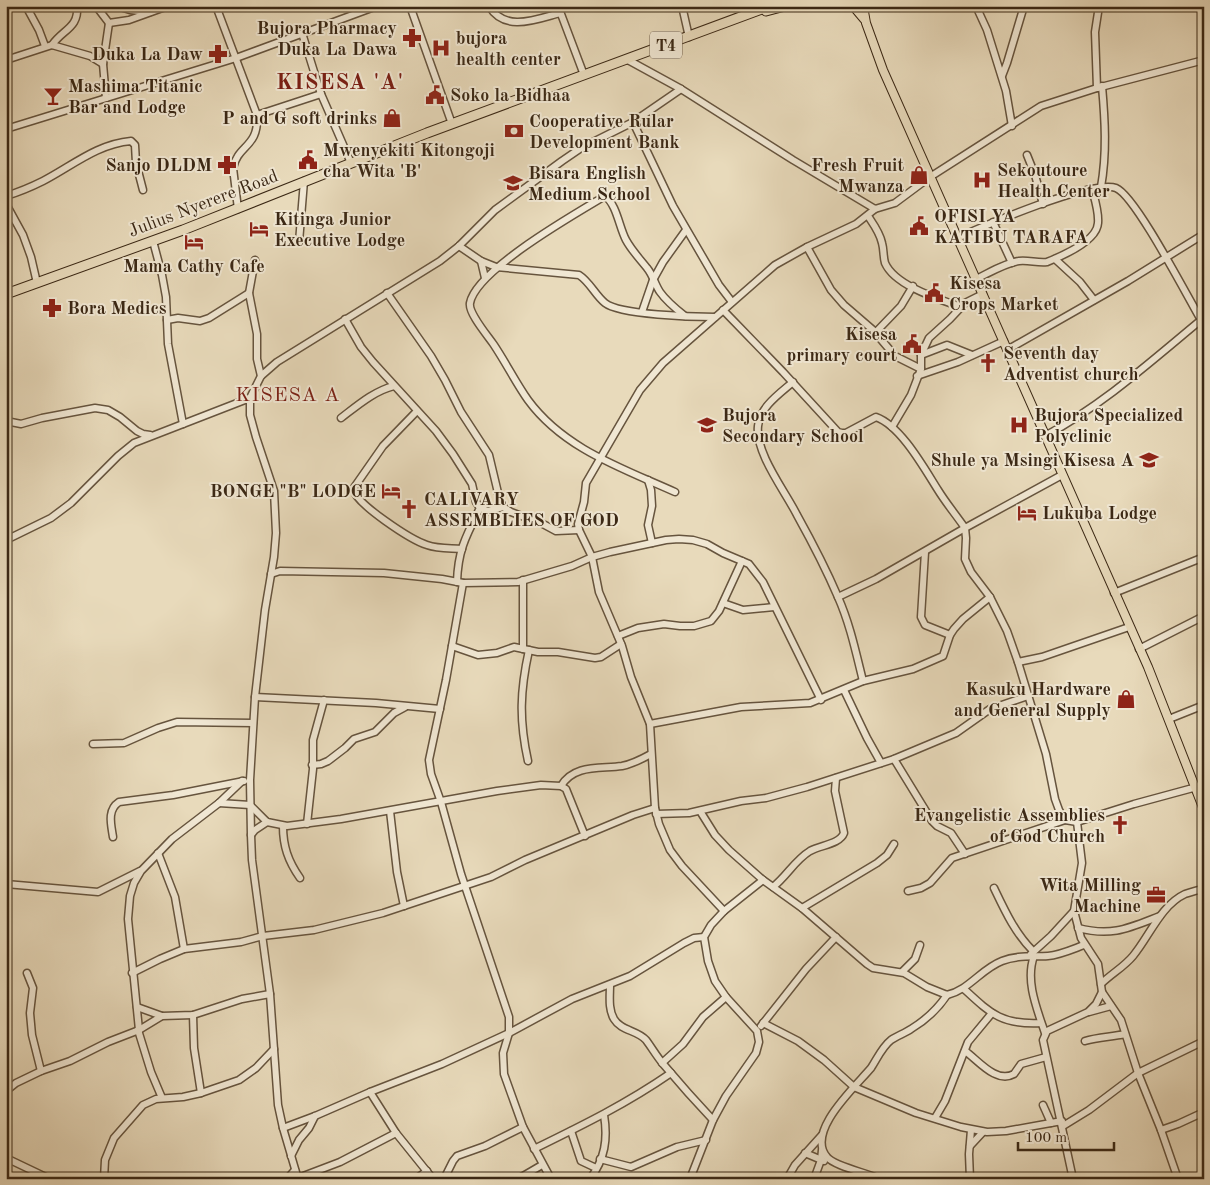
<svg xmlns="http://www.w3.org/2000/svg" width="1210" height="1185" viewBox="0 0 1210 1185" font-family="'Old Standard TT',serif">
<rect width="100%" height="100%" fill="#e8dabb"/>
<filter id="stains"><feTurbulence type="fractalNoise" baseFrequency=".004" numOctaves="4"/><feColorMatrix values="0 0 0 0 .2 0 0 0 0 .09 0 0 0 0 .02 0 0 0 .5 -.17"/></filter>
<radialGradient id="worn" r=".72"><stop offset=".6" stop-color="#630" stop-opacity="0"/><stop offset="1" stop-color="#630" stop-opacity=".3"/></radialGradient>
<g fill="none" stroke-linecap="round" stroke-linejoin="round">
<g stroke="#66543e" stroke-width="9">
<g id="minor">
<path d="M26 6 39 30 45 46"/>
<path d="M96 6 109 23 129 20 168 6"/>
<path d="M117 6 130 10 150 12"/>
<path d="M216 6 257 115C259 148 238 144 233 168L238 209"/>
<path d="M410 6 452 124"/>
<path d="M489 6C505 33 537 19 560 13"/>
<path d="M558 6 584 75"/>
<path d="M682 6 689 37"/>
<path d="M976 6 987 30 1006 91 1012 126"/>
<path d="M302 33 321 94 351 163"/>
<path d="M52 45C63 29 79 28 77 6"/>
<path d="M6 60 52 45 90 56 103 64"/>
<path d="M628 60 681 89 793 160 875 209 895 203 930 177 1041 106 1097 88 1204 60"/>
<path d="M1002 76 1007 63 1024 6"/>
<path d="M1097 88 1095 32 1099 6"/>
<path d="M106 98 103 64 109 23"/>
<path d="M257 115 321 94"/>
<path d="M633 122 673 206 719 285 732 302"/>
<path d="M6 129 236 58 377 6"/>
<path d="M1027 155 1035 175 1043 204"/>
<path d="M1101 187C1107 153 1105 120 1102 86"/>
<path d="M6 196C19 192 31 187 43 181 72 166 97 144 131 141L135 145 136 163 143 190"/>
<path d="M6 204 23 235 31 257 37 283"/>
<path d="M868 216C874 225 880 233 882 243 884 250 883 256 885 263 895 286 939 299 961 307"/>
<path d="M993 222 1012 263"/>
<path d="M957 238C984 226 1092 179 1116 188 1136 196 1190 302 1204 325"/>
<path d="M153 241 162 275 166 297 168 344 183 424"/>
<path d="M299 242 304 181"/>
<path d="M459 246 481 261 496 267 579 275C590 282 595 295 605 303 620 315 694 317 715 317"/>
<path d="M807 247 831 290 844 305 873 330 895 356 921 369"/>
<path d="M1055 259 1080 282 1094 300"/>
<path d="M255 260 249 293 257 334V359L261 376"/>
<path d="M481 261 485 278"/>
<path d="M976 279C989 273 1005 263 1019 261 1029 260 1037 263 1047 262 1062 256 1097 241 1098 223 1099 212 1095 200 1092 189"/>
<path d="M387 293 431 356 445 380 461 412 489 455 499 497 503 507 511 512 543 524 556 531 579 530"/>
<path d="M723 310 783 372 838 432 842 433H846L876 417C901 426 924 468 938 490 946 503 956 515 965 528L966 538 965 559 971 572 990 597 1007 631 1018 662 1046 754 1055 799 1059 810 1065 820 1077 822 1134 804 1204 785"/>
<path d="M642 312 653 280 663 262 686 230"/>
<path d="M345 319 361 347 373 362 436 431 453 454 472 484 476 502 480 508 488 511 503 507"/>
<path d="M167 320 178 318 200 321 209 318 249 293"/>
<path d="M875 333 901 306 913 286"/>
<path d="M1007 350 1128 281 1204 234"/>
<path d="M921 355 947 345 972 355"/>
<path d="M917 376 958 362 1004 341"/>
<path d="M793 382C779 394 760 407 758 426 755 453 785 491 797 515 812 542 826 569 838 597 850 624 856 653 863 681"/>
<path d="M417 411 383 446 353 489C356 504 411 540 427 545 438 549 450 548 462 549"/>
<path d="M341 418C358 405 374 391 394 386"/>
<path d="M6 421 21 424 42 418 95 408 108 410 120 417 137 431 143 434 150 435"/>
<path d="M892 427 911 395 921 369V355L929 338 950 319 965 303 983 294"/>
<path d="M1045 436C1104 404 1150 362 1201 320"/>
<path d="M648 480 651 490 652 506 648 525 652 543"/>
<path d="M675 492C622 468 564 449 528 400 516 383 506 363 494 345 488 336 468 313 470 303 476 270 575 214 605 196 617 205 619 227 626 240 632 251 640 259 647 268 653 275 655 285 660 292 667 302 676 309 685 316"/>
<path d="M6 540 51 518 71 503 118 456 134 443 250 398"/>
<path d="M925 552 921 617 925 625 950 635"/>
<path d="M271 574 280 571 384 573 442 579 463 583 518 582 572 566 592 557 610 552 666 540 679 539 693 540 707 544 723 553 749 564 763 582 821 700"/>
<path d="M457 582C458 550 466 536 480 508"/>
<path d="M463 583 446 680 429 760 431 774 441 802 461 874 509 1017V1033L503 1053 504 1074 523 1127 551 1179"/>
<path d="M1114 593 1204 557"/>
<path d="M838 597 876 579 965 528 1062 475"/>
<path d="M723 603 743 610 774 607"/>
<path d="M618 636 638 628 664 624 680 626H694L711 621 719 611 742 561"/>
<path d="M452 646 478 655 497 653 514 647 538 652H558L595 658 601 657 621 644"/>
<path d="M523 649V580"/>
<path d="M1139 649 1204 616"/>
<path d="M1018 662 1042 657 1129 627"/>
<path d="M844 690 867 738 881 763"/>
<path d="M255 697 376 703 440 709"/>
<path d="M1169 719 1204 705"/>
<path d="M650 724 741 707 810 703 863 681 913 669 943 656 950 635 954 629 963 619 990 597"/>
<path d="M93 744 124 743 158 728 177 722 253 723"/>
<path d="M894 759 932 821 937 826 951 833 965 854"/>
<path d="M528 761C519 720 520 691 529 650"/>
<path d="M312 765 321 764 328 761 345 748 354 739 375 732 394 713 405 707"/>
<path d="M561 786C574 764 600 769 622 766 632 764 642 759 651 754"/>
<path d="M219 803 250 805 267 822 287 826 341 819 497 791 541 785 561 786 566 789 585 836"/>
<path d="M390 811 397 872 404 906"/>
<path d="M700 811 715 835 729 850 763 880 802 908 867 964 873 968 904 973 927 987 947 995C969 990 981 969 1002 961 1017 955 1032 957 1048 956 1060 955 1073 949 1084 945"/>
<path d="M656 814 689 813 741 801 766 798 807 787 894 759 956 733 990 709 1028 696"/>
<path d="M307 824 313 769V740L324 700"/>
<path d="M283 826C283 846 288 861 300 878"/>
<path d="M251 835 255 830 267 822"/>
<path d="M113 837C111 824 107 810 119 802L173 795 244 781"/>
<path d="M158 853 175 897 184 949"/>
<path d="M6 884 98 892 140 871"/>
<path d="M773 887C787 876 795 860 810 851 821 845 840 844 844 833L835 791 836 778"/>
<path d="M994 888C1005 911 1015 933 1033 951"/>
<path d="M908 891 921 888 930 883 952 858 1065 820"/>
<path d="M802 908 877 863 887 855 894 844"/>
<path d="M724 911 682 866 670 850 659 824 655 808 650 724 631 677 622 646 599 592 592 557 579 530 578 524 584 502 586 483 640 390 663 363 775 265 807 247 856 224 875 209"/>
<path d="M1078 928C1112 937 1129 928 1160 916"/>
<path d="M1031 954 1051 936 1074 911"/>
<path d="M1034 956C1025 981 1037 1009 1045 1033"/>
<path d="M902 972 915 959 920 945"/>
<path d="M27 973 33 988 30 1013 32 1035 41 1071"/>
<path d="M132 973 160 959 184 949 241 942 263 936 314 930 383 913 491 877 525 860 633 815 655 808"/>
<path d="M1101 984C1111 974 1124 967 1133 956 1149 937 1161 905 1185 894 1191 892 1198 890 1204 889"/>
<path d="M610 985C610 996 608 1009 614 1019 621 1031 637 1030 646 1040 652 1048 657 1057 664 1065 680 1084 696 1102 713 1120"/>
<path d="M964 989C991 1014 1002 1025 1041 1023"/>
<path d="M1102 992 1121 1020 1138 1073 1161 1130 1178 1179"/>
<path d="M137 1007 162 1016"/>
<path d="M1089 1012 1111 1006"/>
<path d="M193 1015 194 1048 201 1093"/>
<path d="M763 1023 798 1041 824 1060 854 1087 916 1113 961 1127 987 1132 1006 1131 1062 1121"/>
<path d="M761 1026 806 969 836 937"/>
<path d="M138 1030 151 1072 162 1098"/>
<path d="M139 1030 128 919 130 896 134 883 141 871 172 839 219 803 242 781"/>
<path d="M1085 1041C1098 1037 1111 1037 1125 1034"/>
<path d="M965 1051C978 1060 996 1084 1014 1074L1021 1064 1046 1057"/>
<path d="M662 1063 683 1044 703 1017 726 997"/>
<path d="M6 1091 16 1083 41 1071 70 1061 108 1042 139 1030 162 1016 193 1015 242 999 270 994"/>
<path d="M370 1092 396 1133 433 1179"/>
<path d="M1043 1105 1051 1123"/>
<path d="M935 1118 945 1101 968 1042 992 1013"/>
<path d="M1063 1126 1089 1110 1138 1073 1204 1041"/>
<path d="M283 1128 315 1116 370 1092 442 1064 509 1033 572 999 630 976 684 943 694 938 704 937"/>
<path d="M1161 1130 1178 1124 1204 1112"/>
<path d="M571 1131 581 1161 596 1168"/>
<path d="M970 1146 983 1132"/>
<path d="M534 1149C583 1125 626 1104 671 1073"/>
<path d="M805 1153 824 1161"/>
<path d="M291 1156 299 1140 309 1128 315 1116"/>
<path d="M6 1158 50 1179"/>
<path d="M600 1159 631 1167 677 1147 706 1140"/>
<path d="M298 1178 340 1162 396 1133"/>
<path d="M104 1179 105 1160 114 1138 143 1105 156 1099 183 1097 201 1093 239 1080 256 1068 274 1049"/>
<path d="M287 1179 295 1170"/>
<path d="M298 1179 283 1128 278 1105 270 994 252 860 251 835 250 780 255 697 265 610 274 557 276 533 274 491 256 437 250 415V398L261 376 277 362 440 261 459 246 495 210 562 161 581 148 633 122 681 89"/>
<path d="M416 1179 427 1171"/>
<path d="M444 1179 453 1161 457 1156 485 1146 523 1127"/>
<path d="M518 1179 542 1165"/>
<path d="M590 1179C605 1159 608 1139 604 1115"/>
<path d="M690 1179 713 1120 726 1096 756 1053 759 1042 757 1031 726 997 715 981 708 961 704 937 711 925 724 911 763 880"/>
<path d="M787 1179 795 1165 822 1135"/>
<path d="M814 1179 821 1160 822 1150"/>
<path d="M880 1179C867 1173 834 1166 827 1157 805 1132 855 1087 871 1068 877 1059 882 1047 891 1040 897 1036 905 1033 911 1029 926 1020 937 1010 947 995"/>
<path d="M970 1179 969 1154 971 1130"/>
<path d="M1073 1179 1043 1040 1047 1031 1088 1012 1096 1004 1102 992 1098 964 1081 938 1074 911 1082 863 1077 822"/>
</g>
</g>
<g stroke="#3b2815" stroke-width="10">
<g id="major">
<path d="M853 6 864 19"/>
<path d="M863 6 866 23 883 70 1148 667 1204 810"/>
</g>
</g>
<g stroke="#3b2815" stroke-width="11">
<g id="highway">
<path d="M766 11 785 6"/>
<path d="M6 294 183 230 427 133 770 6"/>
</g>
</g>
<use href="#minor" stroke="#f0e7d3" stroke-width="6"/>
<use href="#major" stroke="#e8dabb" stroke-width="8"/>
<use href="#highway" stroke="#e8dabb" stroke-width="9"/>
</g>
<defs>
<g id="pharmacy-bare" transform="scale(1.5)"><path d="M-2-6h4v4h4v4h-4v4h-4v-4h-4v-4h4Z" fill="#8f2418" stroke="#f0e7d3" stroke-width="2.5" paint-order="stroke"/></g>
<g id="hospital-bare" transform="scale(1.5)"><path d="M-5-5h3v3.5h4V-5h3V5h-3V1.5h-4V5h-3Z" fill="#8f2418" stroke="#f0e7d3" stroke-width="2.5" paint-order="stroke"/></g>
<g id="civic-bare" transform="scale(1.5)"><path d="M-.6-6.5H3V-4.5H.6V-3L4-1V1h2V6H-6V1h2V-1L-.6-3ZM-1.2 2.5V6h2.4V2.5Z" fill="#8f2418" stroke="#f0e7d3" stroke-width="2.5" paint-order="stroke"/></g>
<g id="bar-bare" transform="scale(1.5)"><path d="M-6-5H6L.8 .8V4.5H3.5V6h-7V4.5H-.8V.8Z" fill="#8f2418" stroke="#f0e7d3" stroke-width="2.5" paint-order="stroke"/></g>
<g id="shop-bare" transform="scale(1.5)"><path d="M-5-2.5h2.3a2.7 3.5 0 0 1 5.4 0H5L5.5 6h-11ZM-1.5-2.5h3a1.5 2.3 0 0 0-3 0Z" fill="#8f2418" stroke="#f0e7d3" stroke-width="2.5" paint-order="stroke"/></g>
<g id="bank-bare" transform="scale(1.5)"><path d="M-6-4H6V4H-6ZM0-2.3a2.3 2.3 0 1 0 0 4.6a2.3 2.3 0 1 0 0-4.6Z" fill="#8f2418" stroke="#f0e7d3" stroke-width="2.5" paint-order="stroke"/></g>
<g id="school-bare" transform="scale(1.5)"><path d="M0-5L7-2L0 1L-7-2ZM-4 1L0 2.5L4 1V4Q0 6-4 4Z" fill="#8f2418" stroke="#f0e7d3" stroke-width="2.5" paint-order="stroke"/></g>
<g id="hotel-bare" transform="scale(1.5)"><path d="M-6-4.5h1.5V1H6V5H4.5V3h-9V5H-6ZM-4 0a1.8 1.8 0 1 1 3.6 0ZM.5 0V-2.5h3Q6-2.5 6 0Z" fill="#8f2418" stroke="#f0e7d3" stroke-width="2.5" paint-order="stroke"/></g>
<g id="church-bare" transform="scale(1.5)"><path d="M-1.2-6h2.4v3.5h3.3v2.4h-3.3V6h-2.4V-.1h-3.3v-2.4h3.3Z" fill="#8f2418" stroke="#f0e7d3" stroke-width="2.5" paint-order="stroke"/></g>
<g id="office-bare" transform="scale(1.5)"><path d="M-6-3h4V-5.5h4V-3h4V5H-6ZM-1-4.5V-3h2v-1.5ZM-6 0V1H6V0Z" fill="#8f2418" stroke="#f0e7d3" stroke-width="2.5" paint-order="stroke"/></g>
</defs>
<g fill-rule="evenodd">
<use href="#pharmacy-bare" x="412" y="38"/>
<use href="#hospital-bare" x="441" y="48"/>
<use href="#pharmacy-bare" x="218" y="54"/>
<use href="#civic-bare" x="435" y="95"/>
<use href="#bar-bare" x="53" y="96"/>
<use href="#shop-bare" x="392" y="118"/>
<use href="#bank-bare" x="514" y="131"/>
<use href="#civic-bare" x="308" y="160"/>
<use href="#pharmacy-bare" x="227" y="165"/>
<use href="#shop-bare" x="919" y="175"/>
<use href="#hospital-bare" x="982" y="180"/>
<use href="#school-bare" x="513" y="183"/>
<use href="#civic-bare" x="919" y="226"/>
<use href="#hotel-bare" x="259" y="229"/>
<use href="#hotel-bare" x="194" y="242"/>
<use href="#civic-bare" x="934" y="293"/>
<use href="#pharmacy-bare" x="52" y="308"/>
<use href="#civic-bare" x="912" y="344"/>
<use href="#church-bare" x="988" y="363"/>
<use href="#school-bare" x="707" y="425"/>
<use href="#hospital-bare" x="1019" y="425"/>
<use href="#school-bare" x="1149" y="460"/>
<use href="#hotel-bare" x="391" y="491"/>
<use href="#church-bare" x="409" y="509"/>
<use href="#hotel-bare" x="1027" y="513"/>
<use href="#shop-bare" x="1126" y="699"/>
<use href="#church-bare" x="1120" y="825"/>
<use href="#office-bare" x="1156" y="895"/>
</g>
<g text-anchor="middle" stroke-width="4" stroke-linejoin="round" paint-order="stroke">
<rect fill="#f0e7d3" stroke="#71614e" stroke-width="1" x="650" y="31.5" width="32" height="27" rx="4"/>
<g font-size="16" font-weight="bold" fill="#3b2815">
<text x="666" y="51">T4</text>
</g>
<g font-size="18" font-weight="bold" fill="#3b2815" stroke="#f0e7d3" text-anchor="start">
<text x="397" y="34" text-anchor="end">Bujora Pharmacy<tspan x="397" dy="21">Duka La Dawa</tspan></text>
<text x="456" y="44">bujora<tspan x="456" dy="21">health center</tspan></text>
<text x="203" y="60" text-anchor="end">Duka La Daw</text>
<text x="68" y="92">Mashima Titanic<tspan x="68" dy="21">Bar and Lodge</tspan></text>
<text x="450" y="101">Soko la Bidhaa</text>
<text x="377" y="124" text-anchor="end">P and G soft drinks</text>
<text x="529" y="127">Cooperative Rular<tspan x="529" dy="21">Development Bank</tspan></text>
<text x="323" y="156">Mwenyekiti Kitongoji<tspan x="323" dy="21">cha Wita 'B'</tspan></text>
<text x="212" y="171" text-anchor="end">Sanjo DLDM</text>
<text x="904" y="171" text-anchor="end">Fresh Fruit<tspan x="904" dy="21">Mwanza</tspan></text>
<text x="997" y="176">Sekoutoure<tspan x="997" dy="21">Health Center</tspan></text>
<text x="528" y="179">Bisara English<tspan x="528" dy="21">Medium School</tspan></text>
<text x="934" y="222">OFISI YA<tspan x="934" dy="21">KATIBU TARAFA</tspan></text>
<text x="274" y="225">Kitinga Junior<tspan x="274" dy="21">Executive Lodge</tspan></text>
<text x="194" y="272" text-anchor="middle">Mama Cathy Cafe</text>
<text x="949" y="289">Kisesa<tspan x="949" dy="21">Crops Market</tspan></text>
<text x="67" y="314">Bora Medics</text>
<text x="897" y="340" text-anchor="end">Kisesa<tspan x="897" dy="21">primary court</tspan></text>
<text x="1003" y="359">Seventh day<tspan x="1003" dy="21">Adventist church</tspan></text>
<text x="722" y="421">Bujora<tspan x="722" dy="21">Secondary School</tspan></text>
<text x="1034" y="421">Bujora Specialized<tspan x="1034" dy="21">Polyclinic</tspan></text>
<text x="1134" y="466" text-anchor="end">Shule ya Msingi Kisesa A</text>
<text x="376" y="497" text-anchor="end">BONGE "B" LODGE</text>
<text x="424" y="505">CALIVARY<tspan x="424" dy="21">ASSEMBLIES OF GOD</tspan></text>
<text x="1042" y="519">Lukuba Lodge</text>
<text x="1111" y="695" text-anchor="end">Kasuku Hardware<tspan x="1111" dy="21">and General Supply</tspan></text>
<text x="1105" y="821" text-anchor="end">Evangelistic Assemblies<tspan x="1105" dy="21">of God Church</tspan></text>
<text x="1141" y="891" text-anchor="end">Wita Milling<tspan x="1141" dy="21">Machine</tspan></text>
</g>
<g font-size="18" fill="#3b2815" stroke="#f0e7d3">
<text transform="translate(203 203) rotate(-21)" y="6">Julius Nyerere Road</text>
</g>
<g font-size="20" letter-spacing="1" fill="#7a1f14" stroke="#f0e7d3">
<text x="288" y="401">KISESA A</text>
</g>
<g font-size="22" font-weight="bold" letter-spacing="1" fill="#7a1f14" stroke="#f0e7d3">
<text x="340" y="89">KISESA 'A'</text>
</g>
</g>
<rect width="1210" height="1185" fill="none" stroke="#e8dabb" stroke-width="25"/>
<rect x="8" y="8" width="1195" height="1170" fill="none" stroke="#3b2815" stroke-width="2.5"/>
<rect x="12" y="12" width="1185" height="1160" fill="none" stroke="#3b2815"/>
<path d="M1018 1142v8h96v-8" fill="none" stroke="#3b2815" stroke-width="2.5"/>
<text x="1025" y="1142" font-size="15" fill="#3b2815" stroke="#f0e7d3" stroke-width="4" paint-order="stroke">100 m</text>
<rect width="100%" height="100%" filter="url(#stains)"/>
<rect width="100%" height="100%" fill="url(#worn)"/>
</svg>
